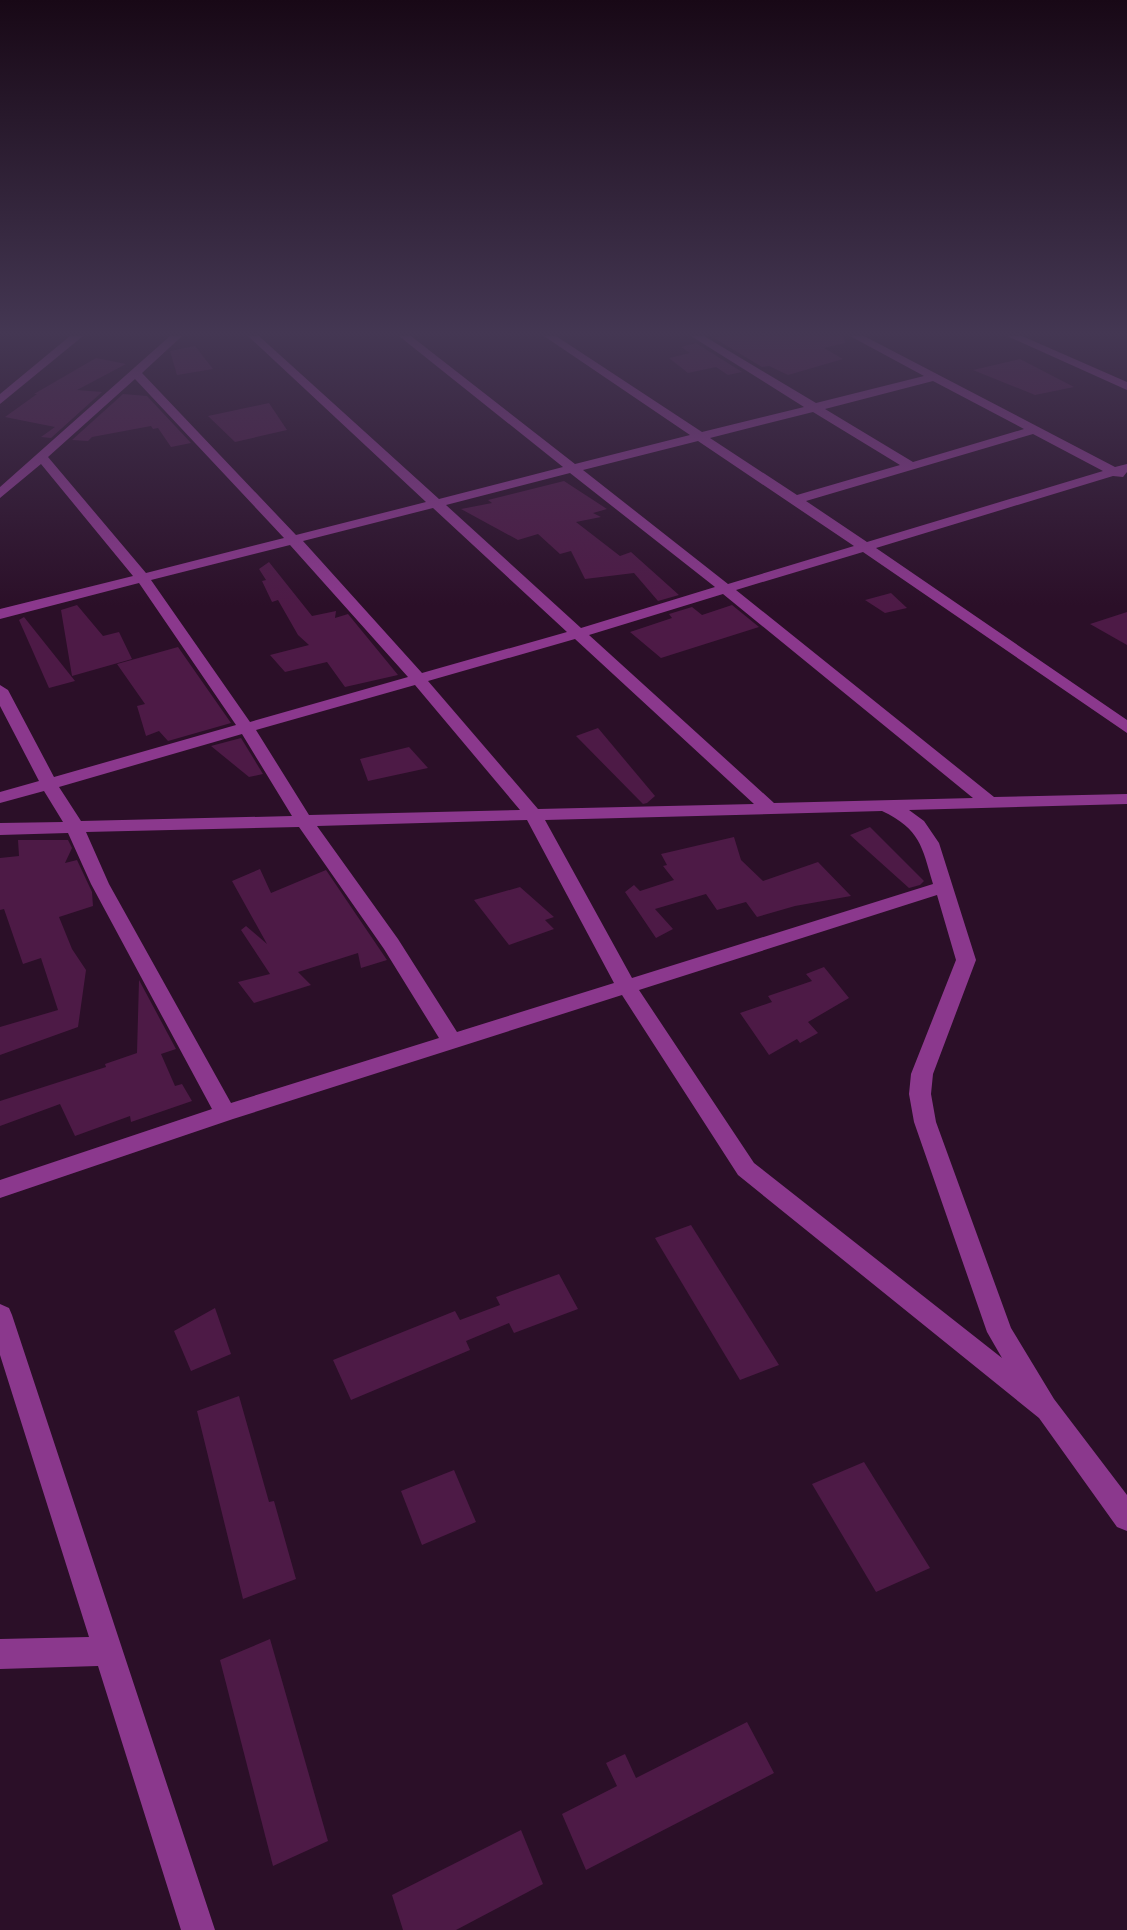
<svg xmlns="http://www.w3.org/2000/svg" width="1127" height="1930" viewBox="0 0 1127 1930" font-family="'DejaVu Sans',sans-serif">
<rect width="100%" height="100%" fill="#2b0f28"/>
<g fill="#4d1a46">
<path d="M723 336H844L845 343 824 348 843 359 788 375 769 366 762 367 714 338Z"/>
<path d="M696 343 742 372 728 375 716 367 688 373 669 358 690 353 681 347Z"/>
<path d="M195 346 213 369 177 375 170 351Z"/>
<path d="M96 358 126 364 77 390 102 392 51 438 41 437 55 427 5 417 37 394H34Z"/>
<path d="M1020 359 1074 387 1035 395 973 370Z"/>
<path d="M123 394 147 396 191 443 171 447 158 428 153 429 151 426 92 437 88 441 72 440Z"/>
<path d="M269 403 287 430 235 442 208 416Z"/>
<path d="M564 481 607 509 593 513 601 517 576 522 620 556 631 552 679 595 658 601 634 573 585 579 571 551 560 554 538 534 518 540 461 509 492 503 488 500Z"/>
<path d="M269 562 312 616 336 611 335 618 348 614 398 675 345 687 327 662 285 672 270 655 309 645 298 635 278 600 272 602 262 581 266 580 259 569Z"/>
<path d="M891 593 907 608 885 613 865 600Z"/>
<path d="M77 605 103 636 119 632 132 659 72 676 61 610Z"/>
<path d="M732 605 759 627 661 658 630 632 672 618 669 614 692 607 702 615Z"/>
<path d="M1127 612V645L1090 624Z"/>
<path d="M24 617 75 681 49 688 19 620Z"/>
<path d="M178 647 231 723 168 741 159 731 146 736 137 706 145 704 117 664Z"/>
<path d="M598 728 655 796 647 803 643 804 576 736Z"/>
<path d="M241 738 263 774 249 777 211 746Z"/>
<path d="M409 747 428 768 368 781 360 759Z"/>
<path d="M870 827 924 881 920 885 909 888 850 835Z"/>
<path d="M734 837 741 860 763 881 818 862 851 896 795 906 757 917 746 902 717 910 706 894 655 909 673 929 656 938 625 892 634 885 640 891 674 880 663 866 667 865 661 854Z"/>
<path d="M18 840H68L72 848 65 863 77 860 92 892 93 906 59 917 72 949 86 970 78 1027 0 1055V1027L58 1010 41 958 23 964 4 909 0 910V858L19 856Z"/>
<path d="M260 869 271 893 326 870 387 960 361 968 358 953 298 972 311 985 254 1003 238 982 270 974 241 930 246 926 267 944 232 881Z"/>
<path d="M520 887 554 917 545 920 554 929 509 945 474 900Z"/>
<path d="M824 967 849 998 808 1022 818 1033 800 1043 797 1039 769 1055 740 1013 772 1002 768 996 812 981 806 974Z"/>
<path d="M139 980 176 1049 161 1054 175 1086 182 1084 192 1101 131 1122 130 1116 75 1136 60 1104 0 1126V1101L106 1067 105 1064 137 1053Z"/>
<path d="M691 1225 779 1365 740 1380 655 1238Z"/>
<path d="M559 1274 578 1309 514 1333 509 1323 466 1341 470 1350 351 1400 333 1360 455 1311 460 1320 500 1305 496 1297Z"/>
<path d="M215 1308 231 1354 191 1371 174 1331Z"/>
<path d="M239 1396 269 1502 274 1501 296 1579 243 1599 197 1411Z"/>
<path d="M864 1462 930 1568 876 1592 812 1484Z"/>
<path d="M454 1470 476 1522 422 1545 401 1491Z"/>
<path d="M270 1639 328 1841 273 1866 220 1660Z"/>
<path d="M747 1722 774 1773 586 1870 562 1814 617 1786 606 1763 625 1754 636 1778Z"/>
<path d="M521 1830 543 1884 456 1930H403L392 1895Z"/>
</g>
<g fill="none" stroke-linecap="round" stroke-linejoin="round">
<g fill="#8b388d" fill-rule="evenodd">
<path d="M70 336H83L0 404V394Z"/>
<path d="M170 336H182L142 373 296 535 426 502 248 336H259L439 499 563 467 399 336H411L575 464 690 435 544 336H556L702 432 804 407 691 336H704L816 403 924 376 850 336H864L1115 467 1127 464V472L1123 477 1113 476 876 548 1127 720V733L863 552 736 590 994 797 1127 794V804L909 810 924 821 939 843 976 960 933 1074 931 1094 936 1122 1011 1328 1054 1399 1127 1495V1531L1117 1527 1039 1418 738 1175 622 995 233 1119 0 1198V1180L212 1109 91 884 68 833 0 835V823L63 822 44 791 0 803V792L39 781 0 706V685L8 690 54 777 236 725 139 583 0 619V609L133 576 41 464 0 498V487ZM135 379 284 538 146 573 48 457ZM933 381 1024 429 913 462 825 409ZM813 412 900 465 797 495 710 438ZM1033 434 1103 471 867 542 806 501ZM698 441 854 546 728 584 583 470ZM570 473 715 587 581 628 446 505ZM433 508 567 632 422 673 303 541ZM290 545 408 677 250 722 151 580ZM723 594 973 798 774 803 589 635ZM575 639 754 804 538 809 428 681ZM415 685 520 810 309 815 256 730ZM242 734 292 816 81 821 59 787ZM882 811C920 829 922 846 933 884L632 978 545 820ZM527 820 614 983 457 1032 398 939 317 826ZM299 827 384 949 439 1038 231 1103 109 884 86 832ZM937 895 956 960 911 1074 909 1094 914 1122 987 1332 1002 1358 754 1163 639 990Z"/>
<path d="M1007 336H1022L1127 382V390Z"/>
<path d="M0 1304 9 1308 12 1315 215 1930H181L98 1666 0 1669V1639L89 1637 0 1355Z"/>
</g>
</g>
<linearGradient id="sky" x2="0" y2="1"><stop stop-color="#180816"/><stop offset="0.55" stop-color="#443753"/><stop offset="1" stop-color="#443753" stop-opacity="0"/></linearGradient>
<rect width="1127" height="606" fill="url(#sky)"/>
</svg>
